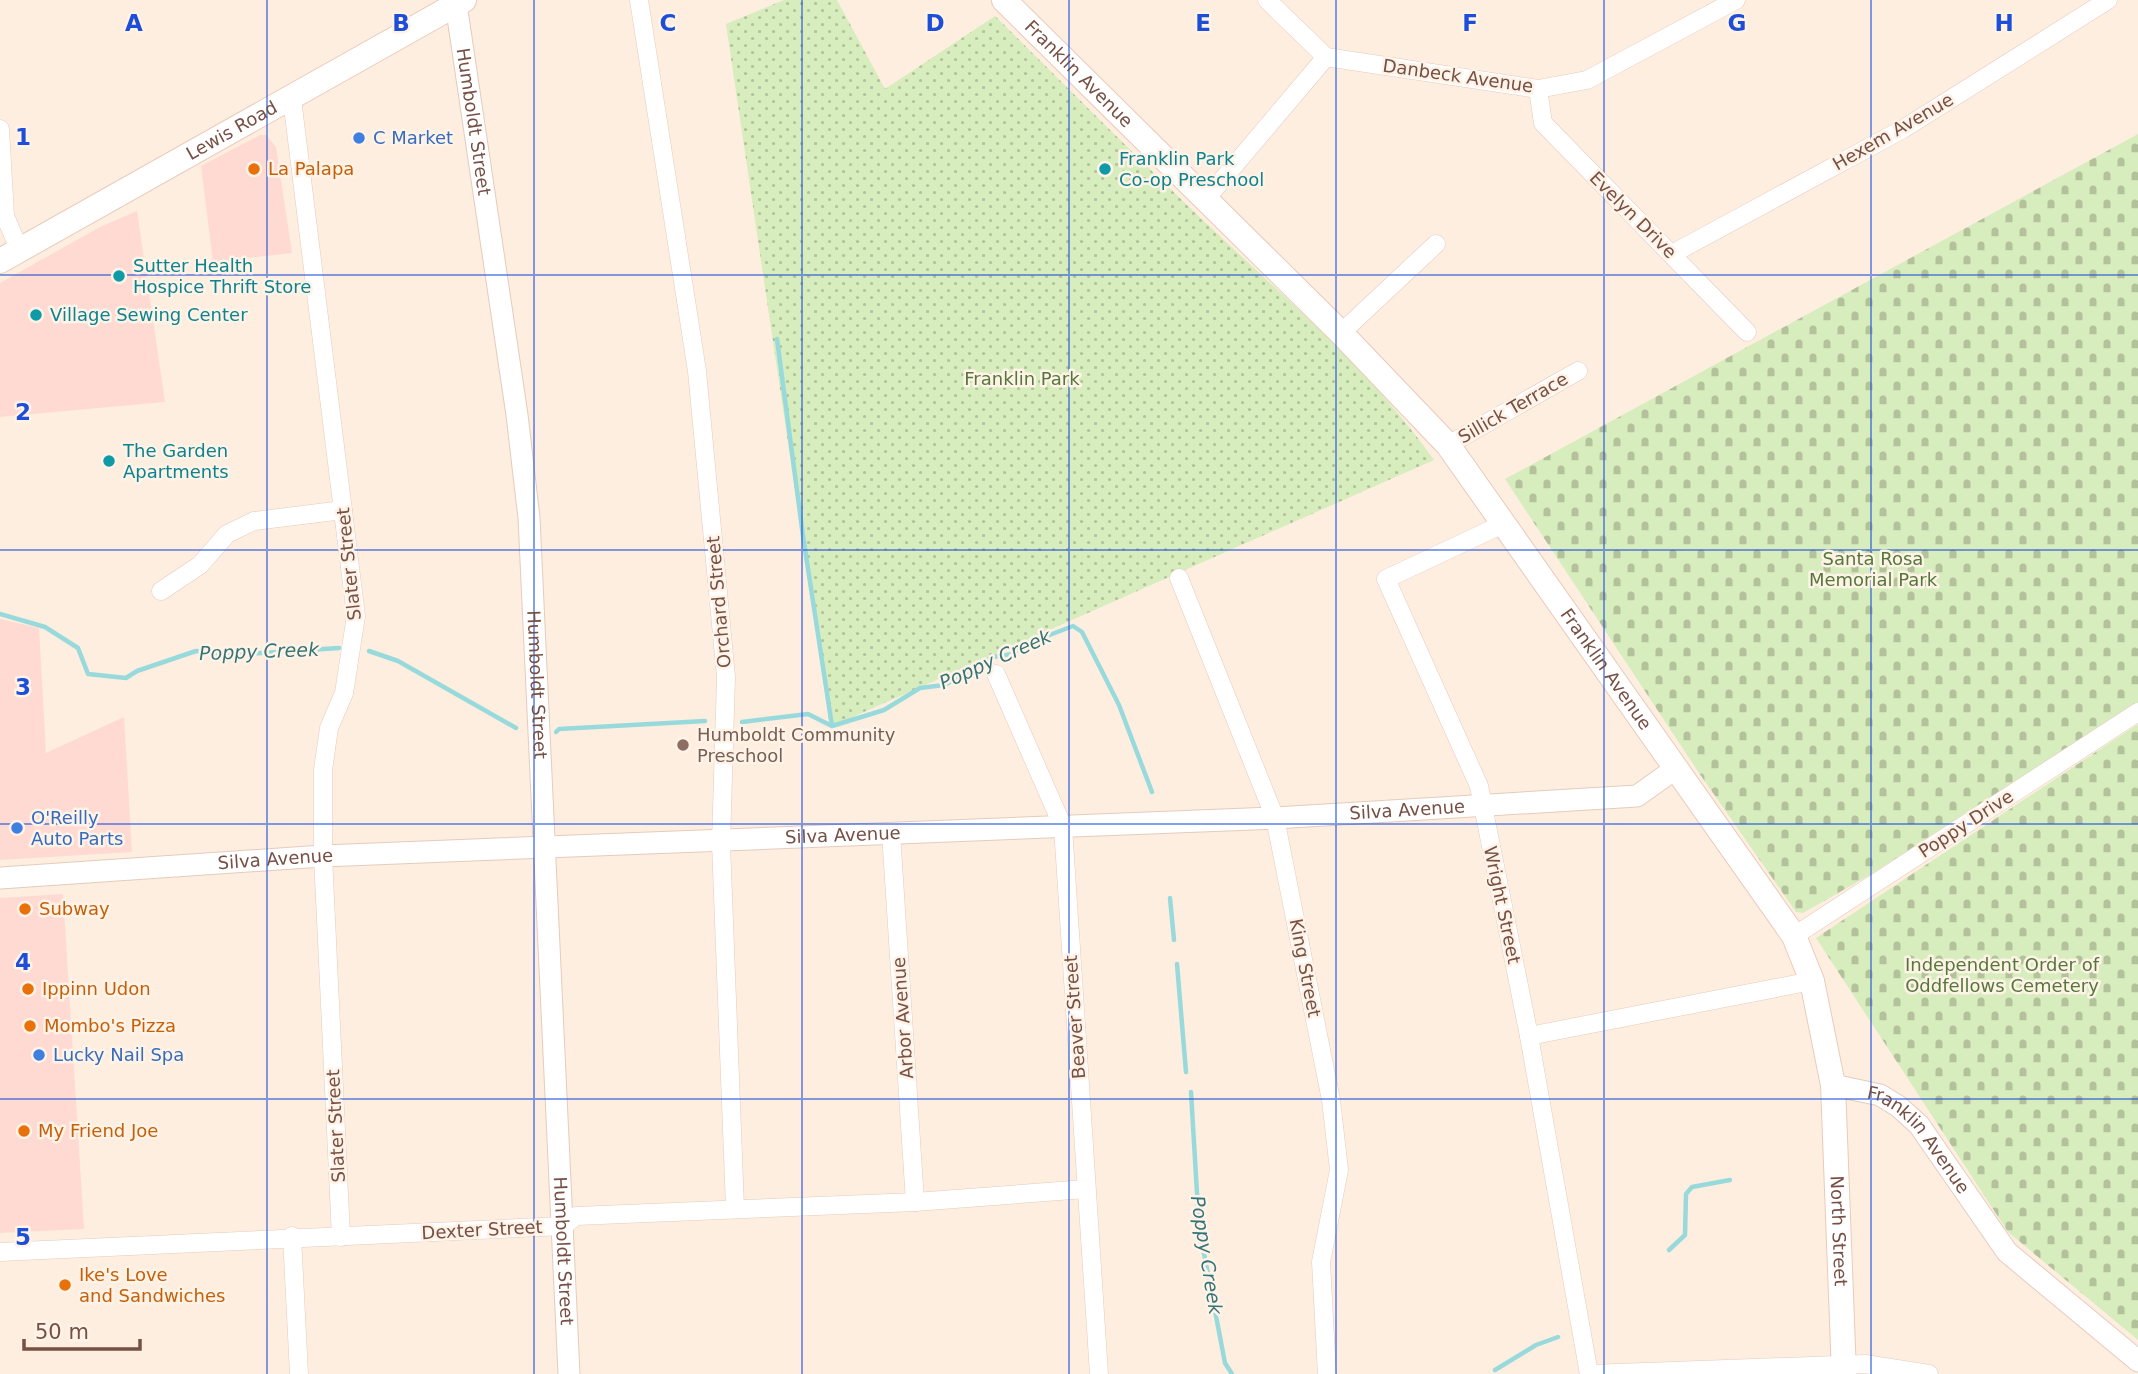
<svg xmlns="http://www.w3.org/2000/svg" width="2138" height="1374" viewBox="0 0 2138 1374" font-family="'DejaVu Sans',sans-serif">
<defs>
<pattern id="cemetery-stones" width="16" height="16" patternUnits="userSpaceOnUse" patternTransform="scale(1.75)"><rect width="16" height="16" fill="#d7edbd"/><path d="M2 7V4a2 2 0 0 1 4 0v3zM10 15v-3a2 2 0 0 1 4 0v3z" fill="#b3c29b"/></pattern>
<pattern id="park-dots" width="8" height="8" patternUnits="userSpaceOnUse" patternTransform="scale(1.75)"><rect width="8" height="8" fill="#d7edbd"/><path d="M2 2h.1M6 6h.1" fill="none" stroke="#b3c29b" stroke-width="1.8" stroke-linecap="round"/></pattern>
</defs>
<rect width="100%" height="100%" fill="#feeedf"/>
<g fill="#ffdad3">
<path d="M260 135H266L276 147 292 253 213 262 201 166Z"/>
<path d="M137 211 165 402 0 417V283L100 227Z"/>
<path d="M0 619 39 628 46 753 124 717 132 852 0 860Z"/>
<path d="M63 894 84 1229 0 1233V898Z"/>
</g>
<g fill="url(#cemetery-stones)">
<path d="M2138 134V702L1873 873 1803 913 1796 912 1699 773 1505 479Z"/>
<path d="M2138 724V1340L2008 1232 1816 938Z"/>
</g>
<path fill="url(#park-dots)" d="M784 0H837L885 89 995 16C1066 86 1135 156 1207 224 1286 299 1371 371 1434 460L830 727 726 24Z"/>
<g fill="none" stroke-linecap="round" stroke-linejoin="round">
<g stroke="#98dadc" stroke-width="4.5">
<path d="M777 339 803 536 832 726"/>
<path d="M0 614 45 627 78 648 88 674 126 678 137 671 196 651 230 655 339 648"/>
<path d="M369 651 398 661 516 728"/>
<path d="M742 722 808 714 832 726 884 710 920 688 944 685 967 674 992 657 1013 654 1026 644 1073 626 1082 632 1119 705 1152 792"/>
<path d="M556 732 559 729 705 721"/>
<path d="M1170 898 1174 940"/>
<path d="M1177 964 1186 1072"/>
<path d="M1191 1092 1199 1227 1225 1363 1232 1374"/>
<path d="M1669 1250 1685 1235 1686 1194 1692 1187 1730 1180"/>
<path d="M1495 1370 1536 1345 1558 1337"/>
</g>
<g stroke="#e5cbbe" stroke-width="19">
<g id="minor">
<path d="M639 0 697 371 726 677 721 843 735 1208"/>
<path d="M1267 0 1326 57 1538 89 1587 80 1736 0"/>
<path d="M1538 89 1543 123 1747 332"/>
<path d="M292 99 356 616 344 693 329 728 323 770V856L341 1237"/>
<path d="M0 129 5 216 20 251"/>
<path d="M1206 199 1326 57"/>
<path d="M1672 254 1903 129 2108 0"/>
<path d="M1341 333 1436 244"/>
<path d="M1448 445 1578 371"/>
<path d="M1503 524 1386 579 1479 786 1529 1036 1589 1374"/>
<path d="M1179 578 1275 818 1331 1100 1339 1170 1321 1262 1327 1374"/>
<path d="M161 591 200 565 227 534 254 521 343 510"/>
<path d="M996 674 1063 827 1099 1374"/>
<path d="M891 833 915 1202"/>
<path d="M1794 936 2138 712"/>
<path d="M1529 1036 1812 981"/>
<path d="M292 1236 299 1374"/>
<path d="M0 1252 563 1226 576 1216 915 1202 1086 1189"/>
<path d="M1590 1374 1865 1364 1929 1374"/>
</g>
</g>
<g stroke="#e5cbbe" stroke-width="23">
<g id="tertiary">
<path id="s1" d="M456 4 517 415 529 518 569 1374"/>
<path id="s2" d="M0 878 323 856 1275 818 1637 796 1675 769"/>
<path id="s3" d="M1833 1085 1880 1095 1898 1106 1919 1125 2007 1252 2138 1361"/>
</g>
</g>
<g stroke="#eacaba" stroke-width="26">
<g id="secondary">
<path id="s4" d="M1004 0 1341 333 1448 445 1794 936 1812 981 1833 1085 1844 1374"/>
<path id="s5" d="M0 261 464 0"/>
</g>
</g>
<use href="#minor" stroke="#fff" stroke-width="18"/>
<use href="#tertiary" stroke="#fff" stroke-width="21"/>
<use href="#secondary" stroke="#fff" stroke-width="24"/>
</g>
<path fill="none" stroke="#1d4ed8" stroke-width="2" stroke-opacity="0.55" d="M267 0V1374M534 0V1374M802 0V1374M1069 0V1374M1336 0V1374M1604 0V1374M1871 0V1374M0 275H2138M0 550H2138M0 824H2138M0 1099H2138"/>
<g fill="#3f7fe0" stroke="#fff3e8" stroke-width="2.5">
<circle cx="359" cy="138" r="7"/>
<circle cx="17" cy="828" r="7"/>
<circle cx="39" cy="1055" r="7"/>
</g>
<g fill="#e8710a" stroke="#fff3e8" stroke-width="2.5">
<circle cx="254" cy="169" r="7"/>
<circle cx="25" cy="909" r="7"/>
<circle cx="28" cy="989" r="7"/>
<circle cx="30" cy="1026" r="7"/>
<circle cx="24" cy="1131" r="7"/>
<circle cx="65" cy="1285" r="7"/>
</g>
<g fill="#0f9aa8" stroke="#fff3e8" stroke-width="2.5">
<circle cx="1105" cy="169" r="7"/>
<circle cx="119" cy="276" r="7"/>
<circle cx="36" cy="315" r="7"/>
<circle cx="109" cy="461" r="7"/>
</g>
<circle fill="#8d6e63" stroke="#fff3e8" stroke-width="2.5" cx="683" cy="745" r="7"/>
<g text-anchor="middle" stroke-width="5" stroke-linejoin="round" paint-order="stroke">
<g font-size="18" fill="#775045" stroke="#fff3e8">
<text dy="6" stroke="none"><textPath href="#s4" startOffset="105">Franklin Avenue</textPath></text>
<text transform="translate(1458 76) rotate(8)" y="6">Danbeck Avenue</text>
<text dy="6" stroke="none"><textPath href="#s1" startOffset="119">Humboldt Street</textPath></text>
<text dy="6" stroke="none"><textPath href="#s5" startOffset="266">Lewis Road</textPath></text>
<text transform="translate(1893 132) rotate(-30)" y="6">Hexem Avenue</text>
<text transform="translate(1633 215) rotate(45)" y="6">Evelyn Drive</text>
<text transform="translate(1513 408) rotate(-30)" y="6">Sillick Terrace</text>
<text transform="translate(349 564) rotate(-96)" y="6">Slater Street</text>
<text transform="translate(719 602) rotate(-95)" y="6">Orchard Street</text>
<text dy="6" stroke="none"><textPath href="#s4" startOffset="903">Franklin Avenue</textPath></text>
<text dy="6" stroke="none"><textPath href="#s1" startOffset="686">Humboldt Street</textPath></text>
<text dy="6" stroke="none"><textPath href="#s2" startOffset="1409">Silva Avenue</textPath></text>
<text transform="translate(1966 824) rotate(-33)" y="6">Poppy Drive</text>
<text dy="6" stroke="none"><textPath href="#s2" startOffset="844">Silva Avenue</textPath></text>
<text dy="6" stroke="none"><textPath href="#s2" startOffset="276">Silva Avenue</textPath></text>
<text transform="translate(1502 905) rotate(78)" y="6">Wright Street</text>
<text transform="translate(1305 968) rotate(79)" y="6">King Street</text>
<text transform="translate(1075 1017) rotate(-94)" y="6">Beaver Street</text>
<text transform="translate(903 1018) rotate(-94)" y="6">Arbor Avenue</text>
<text transform="translate(336 1126) rotate(-93)" y="6">Slater Street</text>
<text dy="6" stroke="none"><textPath href="#s3" startOffset="107">Franklin Avenue</textPath></text>
<text transform="translate(482 1230) rotate(-3)" y="6">Dexter Street</text>
<text dy="6" stroke="none"><textPath href="#s4" startOffset="1530">North Street</textPath></text>
<text dy="6" stroke="none"><textPath href="#s1" startOffset="1253">Humboldt Street</textPath></text>
</g>
<g font-size="18" fill="#366cbe" stroke="#fff3e8" text-anchor="start">
<text x="373" y="144">C Market</text>
<text x="31" y="824">O'Reilly<tspan x="31" dy="21">Auto Parts</tspan></text>
<text x="53" y="1061">Lucky Nail Spa</text>
</g>
<g font-size="18" fill="#0d838f" stroke="#fff3e8" text-anchor="start">
<text x="1119" y="165">Franklin Park<tspan x="1119" dy="21">Co-op Preschool</tspan></text>
<text x="133" y="272">Sutter Health<tspan x="133" dy="21">Hospice Thrift Store</tspan></text>
<text x="50" y="321">Village Sewing Center</text>
<text x="123" y="457">The Garden<tspan x="123" dy="21">Apartments</tspan></text>
</g>
<g font-size="18" fill="#c56008" stroke="#fff3e8" text-anchor="start">
<text x="268" y="175">La Palapa</text>
<text x="39" y="915">Subway</text>
<text x="42" y="995">Ippinn Udon</text>
<text x="44" y="1032">Mombo's Pizza</text>
<text x="38" y="1137">My Friend Joe</text>
<text x="79" y="1281">Ike's Love<tspan x="79" dy="21">and Sandwiches</tspan></text>
</g>
<g font-size="18" fill="#54783a" stroke="#fff3e8">
<text x="1022" y="385">Franklin Park</text>
<text x="1873" y="565">Santa Rosa<tspan x="1873" dy="21">Memorial Park</tspan></text>
<text x="2002" y="971">Independent Order of<tspan x="2002" dy="21">Oddfellows Cemetery</tspan></text>
</g>
<g font-size="18" fill="#785e54" stroke="#fff3e8" text-anchor="start">
<text x="697" y="741">Humboldt Community<tspan x="697" dy="21">Preschool</tspan></text>
</g>
<g font-size="19" font-style="italic" fill="#357476" stroke="#fff3e8">
<text transform="translate(259 651) rotate(-2)" y="7">Poppy Creek</text>
<text transform="translate(995 659) rotate(-24)" y="7">Poppy Creek</text>
<text transform="translate(1207 1255) rotate(81)" y="7">Poppy Creek</text>
</g>
</g>
<g font-size="23" text-anchor="middle" font-weight="bold" fill="#1d4ed8" stroke="#fff3e8" stroke-width="5" stroke-linejoin="round" paint-order="stroke">
<text x="134" y="31">A</text>
<text x="401" y="31">B</text>
<text x="668" y="31">C</text>
<text x="935" y="31">D</text>
<text x="1203" y="31">E</text>
<text x="1470" y="31">F</text>
<text x="1737" y="31">G</text>
<text x="2004" y="31">H</text>
<text x="23" y="145">1</text>
<text x="23" y="420">2</text>
<text x="23" y="695">3</text>
<text x="23" y="970">4</text>
<text x="23" y="1245">5</text>
</g>
<path d="M24 1339v10h116v-10" fill="none" stroke="#775045" stroke-width="3.5"/>
<text x="35" y="1339" font-size="21" fill="#775045" stroke="#fff3e8" stroke-width="5" paint-order="stroke">50 m</text>
</svg>
